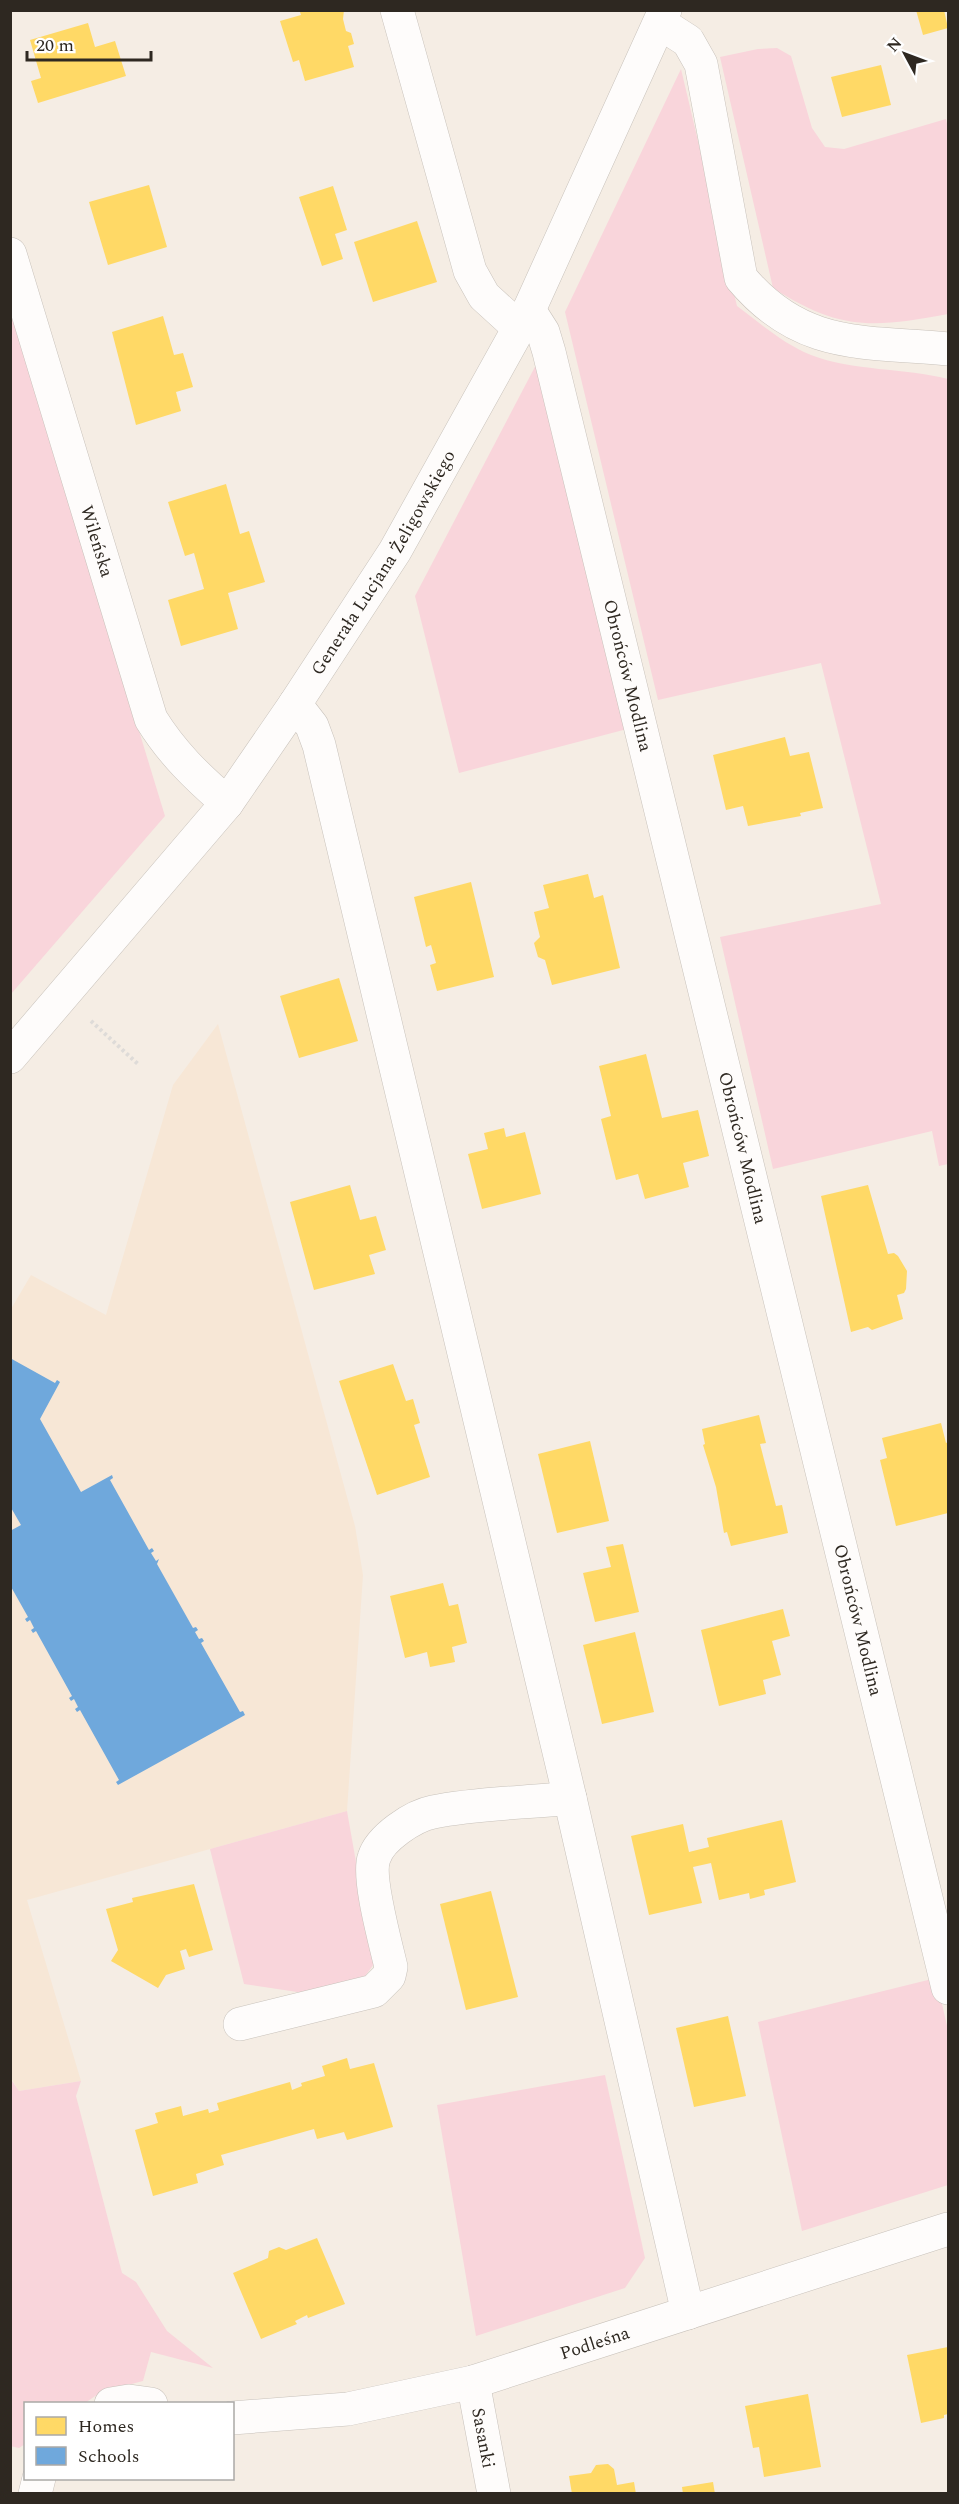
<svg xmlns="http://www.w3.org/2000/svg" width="959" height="2504" viewBox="0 0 959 2504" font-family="Spectral,serif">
<rect width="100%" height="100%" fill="#f5ede4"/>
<path fill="#f7e7d6" d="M218 1024 355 1526 363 1575 347 1811 27 1900 81 2081 19 2091 11 2078V1309L31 1275 106 1315 173 1085Z"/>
<g fill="#f9d5db">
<path d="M777 48 791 56 812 128 825 147 844 149 946 119 948 128V314C873 328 840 331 773 288L720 57 758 49Z"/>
<path d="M681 69 737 306C761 324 784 344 811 355 852 371 905 368 948 379V1164L939 1166 932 1131 773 1169 720 937 881 904 821 663 658 700 565 312Z"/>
<path d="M10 309 165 816 11 994H10Z"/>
<path d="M538 361 631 728 459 773 415 596Z"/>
<path d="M347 1811 374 1964 360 1983 304 1993 244 1984 210 1849Z"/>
<path d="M936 1978 948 2030V2185L802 2231 758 2022Z"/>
<path d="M605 2075 645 2258 625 2288 476 2336 437 2105Z"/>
<path d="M10 2078 19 2091 81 2081 76 2096 122 2273 136 2282 167 2331 213 2368 151 2352 143 2381 101 2392 85 2403 26 2404 25 2444 19 2448 10 2446Z"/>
</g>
<g fill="#ffd966">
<path d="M305 10H344L343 19 346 31 351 33 354 44 348 46 354 67 305 81 299 60 293 62 280 21 301 15 300 12Z"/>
<path d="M916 10H944L948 28 923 35Z"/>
<path d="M88 23 95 47 115 41 126 76 38 103 31 81 41 78 30 40Z"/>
<path d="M881 65 891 105 842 117 831 77Z"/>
<path d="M149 185 167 247 108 265 89 202Z"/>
<path d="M333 186 347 230 335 234 343 259 322 266 299 197Z"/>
<path d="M417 221 437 282 373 302 354 242Z"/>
<path d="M163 316 174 355 183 353 193 387 176 392 181 411 136 425 112 332Z"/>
<path d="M226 484 240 534 249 531 265 582 228 593 238 629 181 646 168 600 204 589 194 553 185 556 168 502Z"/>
<path d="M785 737 790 756 809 752 823 808 800 813 801 816 748 826 743 806 726 810 713 755Z"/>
<path d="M588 874 594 898 603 895 620 968 552 985 545 960 538 957 534 943 540 937 534 912 549 908 543 885Z"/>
<path d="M471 882 494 977 437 991 430 965 436 963 431 945 426 947 414 897Z"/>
<path d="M339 978 358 1041 299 1058 280 996Z"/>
<path d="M646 1054 662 1118 698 1110 709 1156 683 1163 689 1187 645 1199 638 1174 616 1180 601 1119 611 1116 599 1066Z"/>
<path d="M504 1128 506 1137 525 1132 541 1194 482 1209 468 1154 488 1149 484 1133Z"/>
<path d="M350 1185 360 1220 376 1216 386 1250 369 1255 375 1274 314 1290 290 1202Z"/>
<path d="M868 1185 888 1254 894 1253 898 1256 907 1271 906 1289 904 1293 897 1295 903 1319 872 1330 868 1327 851 1332 821 1196Z"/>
<path d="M393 1364 406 1401 413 1399 420 1423 414 1425 430 1477 377 1495 339 1381Z"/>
<path d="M759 1415 766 1443 760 1444 776 1506 782 1505 788 1533 731 1546 727 1532 724 1533 716 1487 703 1445 705 1444 702 1429Z"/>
<path d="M941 1423 946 1443 948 1442V1513L896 1526 880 1460 887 1458 882 1438Z"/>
<path d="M590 1441 609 1521 557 1533 538 1454Z"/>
<path d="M623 1544 639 1612 595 1622 583 1573 611 1567 606 1547Z"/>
<path d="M443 1583 449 1606 458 1604 467 1643 452 1647 455 1662 430 1667 427 1652 405 1658 390 1596Z"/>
<path d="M783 1609 790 1636 772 1641 781 1675 763 1680 766 1694 719 1706 701 1630Z"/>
<path d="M635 1632 654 1712 602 1724 583 1645Z"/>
<path d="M782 1820 796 1882 764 1890 765 1895 750 1899 749 1893 719 1900 711 1863 693 1867 702 1903 649 1915 631 1836 683 1824 689 1852 709 1847 707 1838Z"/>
<path d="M194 1884 213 1950 189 1957 186 1949 180 1951 185 1969 166 1975 158 1988 111 1961 118 1950 106 1909 133 1902 132 1898Z"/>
<path d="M491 1891 518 1997 466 2010 440 1904Z"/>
<path d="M728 2016 746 2096 694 2107 676 2028Z"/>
<path d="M347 2058 350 2069 374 2063 393 2127 347 2140 344 2132 317 2139 314 2129 268 2142 221 2155 224 2165 196 2174 198 2183 153 2196 135 2130 158 2123 155 2113 181 2106 183 2116 208 2109 209 2113 219 2110 217 2103 290 2082 292 2090 302 2086 301 2083 325 2076 322 2066Z"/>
<path d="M317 2238 345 2304 308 2318 307 2315 295 2321 297 2324 261 2339 233 2273 268 2258 269 2251 279 2247 286 2250Z"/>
<path d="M948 2347V2414L944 2415V2418L921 2423 907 2355Z"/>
<path d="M808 2394 821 2467 764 2477 759 2447 753 2448 745 2406Z"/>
<path d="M608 2464 614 2469 617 2485 634 2482 636 2494H572L569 2476 591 2473 596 2465Z"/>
<path d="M713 2482 715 2494H683L682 2487Z"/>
</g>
<path fill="#6fa8dc" d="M10 1358 55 1383 57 1380 60 1382 40 1419 81 1492 112 1475 113 1478 110 1480 149 1550 152 1548 154 1551 151 1553 156 1561 159 1559 157 1564 193 1628 196 1627 198 1630 195 1632 199 1639 202 1638 204 1641 201 1643 240 1712 243 1711 245 1715 118 1785 116 1782 119 1780 80 1710 77 1712 75 1709 78 1707 74 1699 71 1701 69 1698 72 1696 36 1631 33 1633 31 1630 34 1628 30 1620 27 1622 25 1619 28 1617 10 1585V1531L21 1525 10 1506Z"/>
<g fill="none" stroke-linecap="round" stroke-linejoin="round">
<g stroke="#c8c2bb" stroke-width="34">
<g id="minor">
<path d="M397 10 470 271 484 296 518 327"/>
<path d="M660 23 688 41 701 64 741 278C801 350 863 341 948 349"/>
<path id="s1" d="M10 254 151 719C172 753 197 777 227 803"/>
<path id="s2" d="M529 310 543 332 549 352 948 1988"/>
<path d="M295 704 312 726 319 745 570 1798 688 2313"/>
<path id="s3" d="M10 1057 227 803 295 704 395 551 529 310 665 10"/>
<path d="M240 2024 374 1991 389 1976 391 1967C386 1945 367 1877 374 1858 380 1838 413 1816 433 1812 477 1803 525 1803 570 1798"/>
<path id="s4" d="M473 2382 494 2494"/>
<path d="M111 2404 129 2401 151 2404"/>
<path id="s5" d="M232 2418 348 2409 473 2382 948 2229"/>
<path d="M35 2494 39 2478"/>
</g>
</g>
<path stroke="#dedbd8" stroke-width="4" stroke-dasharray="3 3" stroke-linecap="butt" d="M91 1021 139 1065"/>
<use href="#minor" stroke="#fefcfb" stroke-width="33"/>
</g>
<g text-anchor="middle" stroke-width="6" stroke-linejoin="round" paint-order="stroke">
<g font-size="18" fill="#2e2821" stroke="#fff">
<text dy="6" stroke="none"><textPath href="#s1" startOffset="300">Wileńska</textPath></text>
<text dy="6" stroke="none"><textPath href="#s3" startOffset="621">Generała Lucjana Żeligowskiego</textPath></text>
<text dy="6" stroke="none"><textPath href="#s2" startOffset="380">Obrońców Modlina</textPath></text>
<text dy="6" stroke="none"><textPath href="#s2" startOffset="866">Obrońców Modlina</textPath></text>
<text dy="6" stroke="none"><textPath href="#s2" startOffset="1352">Obrońców Modlina</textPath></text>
<text dy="6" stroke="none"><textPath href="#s5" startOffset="372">Podleśna</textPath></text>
<text dy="6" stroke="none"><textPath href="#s4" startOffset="57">Sasanki</textPath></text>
</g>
</g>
<rect width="959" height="2504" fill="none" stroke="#2e2821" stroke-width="24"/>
<rect x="24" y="2402" width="210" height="78" fill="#ffffff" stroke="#aba9a6" stroke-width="1.5"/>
<rect x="36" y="2417" width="30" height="18" fill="#ffd966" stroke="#aba9a6" stroke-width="1.5"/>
<text x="78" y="2432" font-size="18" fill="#2e2821">Homes</text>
<rect x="36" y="2447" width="30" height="18" fill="#6fa8dc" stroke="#aba9a6" stroke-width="1.5"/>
<text x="78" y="2462" font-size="18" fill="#2e2821">Schools</text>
<g transform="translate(905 54) rotate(311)" stroke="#ffffff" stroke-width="4.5" paint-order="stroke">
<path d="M0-4.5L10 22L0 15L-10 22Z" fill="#2e2821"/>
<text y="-9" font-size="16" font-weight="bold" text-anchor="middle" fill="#2e2821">N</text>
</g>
<path d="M27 51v9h124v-9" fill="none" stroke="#2e2821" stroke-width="3"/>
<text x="36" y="51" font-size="18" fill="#2e2821" stroke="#ffffff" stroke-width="4.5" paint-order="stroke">20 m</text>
</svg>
